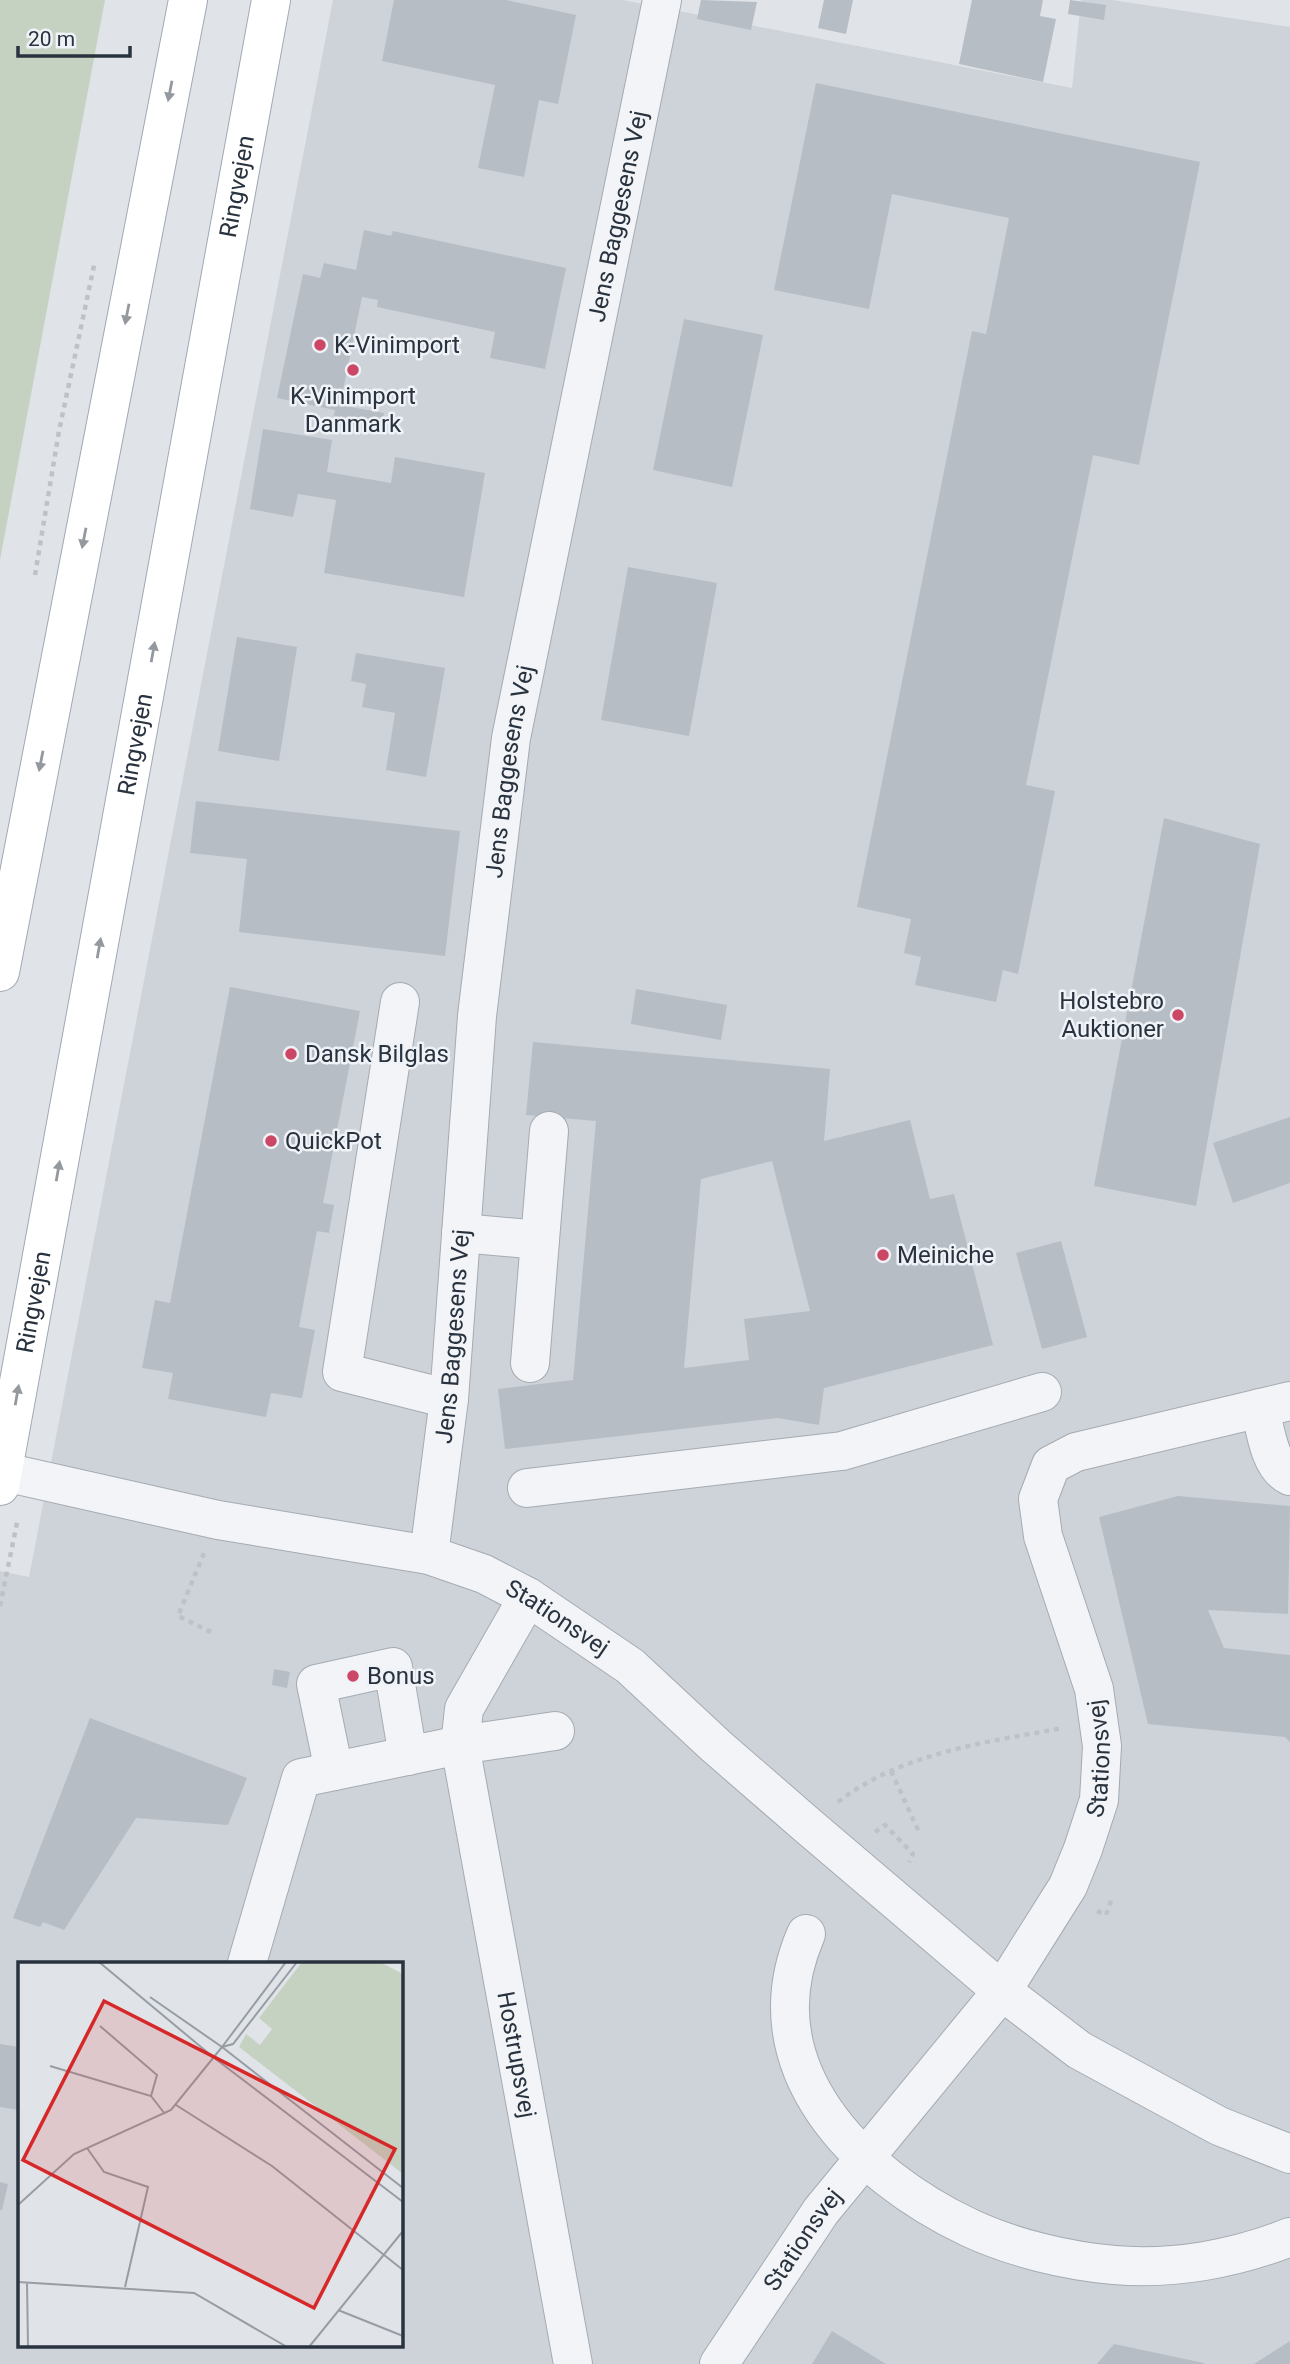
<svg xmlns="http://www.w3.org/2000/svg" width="1290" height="2364" viewBox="0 0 1290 2364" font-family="Roboto,sans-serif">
<rect width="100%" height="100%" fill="#e0e4e8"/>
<path fill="#ced3da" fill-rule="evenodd" d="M333 0H623L1072 88 1081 0H1112L1290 27V2364H0V1571L29 1577ZM19 1963H401V2345H19Z"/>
<path fill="#c6d2c1" d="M0 0H105L0 560Z"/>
<g fill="#b7bdc5" fill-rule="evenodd">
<path d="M394 0H506L576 15 558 104 539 100 524 177 478 168 495 85 382 61Z"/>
<path d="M701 0 757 2 751 30 697 19Z"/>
<path d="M824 0H853L846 34 818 28Z"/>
<path d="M972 0H1043L1040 16 1056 19 1043 82 959 64Z"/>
<path d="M1070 0 1106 5 1104 20 1068 14Z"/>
<path d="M816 83 1200 162 1139 465 1093 455 1026 785 1055 791 1018 974 1003 970 996 1002 915 985 921 957 904 953 911 919 857 907 972 331 986 334 1009 218 892 194 869 309 774 290Z"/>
<path d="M364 230 391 236 393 231 566 268 545 369 490 358 495 332 377 307 378 300 362 297 340 405 384 413 380 434 332 424 335 410 277 398 303 274 320 278 324 263 356 270Z"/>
<path d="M684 319 763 335 732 487 653 470Z"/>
<path d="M263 429 332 440 327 472 391 483 395 457 485 473 464 597 324 573 336 500 298 494 293 517 250 509Z"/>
<path d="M628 567 717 583 689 736 601 720Z"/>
<path d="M237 637 297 647 279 761 218 751Z"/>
<path d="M356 653 445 668 426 777 386 770 395 713 362 707 366 684 351 681Z"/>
<path d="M196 801 460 831 445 956 239 932 247 859 190 853Z"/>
<path d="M1164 818 1260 844 1196 1206 1094 1186Z"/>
<path d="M230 987 360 1011 323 1203 334 1205 329 1233 317 1231 299 1327 315 1330 302 1398 271 1393 266 1417 168 1399 173 1373 142 1368 155 1300 170 1303Z"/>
<path d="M636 989 727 1005 721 1040 631 1024Z"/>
<path d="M533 1042 830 1069 824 1141 910 1120 930 1199 954 1194 993 1345 824 1388 819 1425 778 1418 505 1449 498 1389 573 1380 596 1121 526 1115ZM772 1161 810 1311 744 1319 749 1360 684 1368 701 1179Z"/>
<path d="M1290 1117V1183L1233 1203 1213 1143Z"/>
<path d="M1061 1241 1087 1337 1042 1349 1016 1253Z"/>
<path d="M1178 1496 1290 1506 1288 1614 1208 1610 1224 1648 1290 1655V1742L1285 1737 1148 1724 1099 1517Z"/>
<path d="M274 1669 290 1672 287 1688 272 1685Z"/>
<path d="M90 1718 247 1778 228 1825 136 1818 64 1930 43 1922 40 1927 13 1918Z"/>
<path d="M0 2044 19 2047V2110L0 2107Z"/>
<path d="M0 2182 8 2184 2 2210H0Z"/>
<path d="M832 2331 886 2364H812Z"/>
<path d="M1290 2341V2364H1254Z"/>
<path d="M1114 2344 1204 2363V2364H1097Z"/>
</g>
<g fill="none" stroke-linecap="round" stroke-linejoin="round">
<g stroke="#a5abb2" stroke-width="40">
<g id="minor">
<path d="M400 1002 342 1372 449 1399"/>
<path d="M461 1233 540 1240 530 1363"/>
<path d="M540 1240 549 1131"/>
<path d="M1260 1408C1265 1428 1269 1467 1290 1476"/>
<path id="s1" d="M0 1471 218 1520 429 1555 484 1574 528 1597 630 1666 716 1746 807 1825 1002 1991 1079 2050 1219 2126 1290 2154"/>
<path d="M527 1488 842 1451 1042 1392"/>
<path id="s2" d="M429 1555 449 1399 477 1016 511 738 662 0"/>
<path id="s3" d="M528 1597 464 1709 460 1745 573 2364"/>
<path d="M334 1771 316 1684 393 1667 408 1756"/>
<path d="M806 1934C748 2067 858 2175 970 2228 1013 2248 1067 2261 1114 2265 1173 2270 1235 2259 1290 2237"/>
<path d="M247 1963 301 1778 460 1745 555 1731"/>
<path id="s4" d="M719 2364 821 2211 1002 1991 1068 1886 1083 1849 1099 1800 1102 1746 1094 1689 1043 1536 1038 1499 1051 1465 1076 1452 1290 1401"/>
</g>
</g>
<g stroke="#9fa9b4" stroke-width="40">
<g id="major">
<path d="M0 972 188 0"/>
<path id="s5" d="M0 1486 271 0"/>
</g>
</g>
<g stroke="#bec2c7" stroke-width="4.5" stroke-dasharray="5 5" stroke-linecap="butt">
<path d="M35 575 59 431 95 261"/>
<path d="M204 1553 178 1616 215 1634"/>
<path d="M0 1606 18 1518"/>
<path d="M891 1771 919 1832"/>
<path d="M838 1802C901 1753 986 1742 1063 1728"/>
<path d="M875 1832 885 1825 913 1854 909 1862"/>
<path d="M1097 1911 1106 1915 1112 1898"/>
</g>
<use href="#minor" stroke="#f2f4f7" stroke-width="38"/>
<use href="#major" stroke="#fff" stroke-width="38"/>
</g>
<defs><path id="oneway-solid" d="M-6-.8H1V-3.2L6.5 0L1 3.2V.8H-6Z" transform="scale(1.75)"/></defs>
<g fill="#94999f">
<use href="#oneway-solid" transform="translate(170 91) rotate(101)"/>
<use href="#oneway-solid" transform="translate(127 314) rotate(101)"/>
<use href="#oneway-solid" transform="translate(84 538) rotate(101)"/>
<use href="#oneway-solid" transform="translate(153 652) rotate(-80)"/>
<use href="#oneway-solid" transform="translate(41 761) rotate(101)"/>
<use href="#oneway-solid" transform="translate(99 948) rotate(-80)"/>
<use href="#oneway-solid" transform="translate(58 1171) rotate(-80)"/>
<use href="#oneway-solid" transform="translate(17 1395) rotate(-80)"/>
</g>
<g fill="#cb4765" stroke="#eff2f6" stroke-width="2.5">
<circle cx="320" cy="345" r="7"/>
<circle cx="353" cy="370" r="7"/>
<circle cx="1178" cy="1015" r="7"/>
<circle cx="291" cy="1054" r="7"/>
<circle cx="271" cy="1141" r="7"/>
<circle cx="883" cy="1255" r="7"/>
<circle cx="353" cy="1676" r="7"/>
</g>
<g text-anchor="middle" stroke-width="5" stroke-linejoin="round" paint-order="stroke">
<g font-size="24" fill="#29333f" stroke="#eff2f6">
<text dy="8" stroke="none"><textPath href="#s5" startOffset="1321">Ringvejen</textPath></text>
<text dy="8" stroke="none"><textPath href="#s2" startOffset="1354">Jens Baggesens Vej</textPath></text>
<text dy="8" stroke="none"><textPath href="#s5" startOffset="754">Ringvejen</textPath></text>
<text dy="8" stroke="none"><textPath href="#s2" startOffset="788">Jens Baggesens Vej</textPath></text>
<text dy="8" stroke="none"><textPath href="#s5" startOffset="187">Ringvejen</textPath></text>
<text dy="8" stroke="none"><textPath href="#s2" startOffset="220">Jens Baggesens Vej</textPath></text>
<text dy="8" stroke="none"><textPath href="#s1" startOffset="581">Stationsvej</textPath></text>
<text dy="8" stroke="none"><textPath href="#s4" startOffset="726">Stationsvej</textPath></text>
<text dy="8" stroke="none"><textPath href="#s3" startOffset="480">Hostrupsvej</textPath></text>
<text dy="8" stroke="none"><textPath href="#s4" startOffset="150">Stationsvej</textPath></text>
</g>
<g font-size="24" fill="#29333f" stroke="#eff2f6" text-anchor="start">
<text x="334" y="353">K-Vinimport</text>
<text x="353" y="404" text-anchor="middle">K-Vinimport<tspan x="353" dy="28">Danmark</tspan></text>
<text x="1164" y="1009" text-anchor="end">Holstebro<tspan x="1164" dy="28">Auktioner</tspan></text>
<text x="305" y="1062">Dansk Bilglas</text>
<text x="285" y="1149">QuickPot</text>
<text x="897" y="1263">Meiniche</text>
<text x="367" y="1684">Bonus</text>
</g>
</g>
<g transform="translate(18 1962)">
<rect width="385" height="385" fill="#e0e4e8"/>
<path d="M284 0H362L385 12V212L221 85 228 72 242 83 254 67 241 56Z" fill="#c6d2c1"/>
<path fill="none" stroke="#979da4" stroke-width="2" d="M81 0 195 95 385 240M132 35 204 85 385 226M82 64 139 113 133 134M204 85 215 82 279 0M204 85 268 0M32 104 133 134 147 152M158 143 254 204 385 308M69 186 86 210 130 225 107 325M0 243 56 192 153 148 204 85M0 320 176 331 269 385M9 320 10 385M320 348 385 374M291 385 385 269"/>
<path fill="#d62828" fill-opacity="0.15" stroke="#d62828" stroke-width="3.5" d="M86 39 377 187 296 346 5 198Z"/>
<rect width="385" height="385" fill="none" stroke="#29333f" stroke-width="3.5"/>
</g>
<path d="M18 46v10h112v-10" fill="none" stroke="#29333f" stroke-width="3.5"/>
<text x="28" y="46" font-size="21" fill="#29333f" stroke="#eff2f6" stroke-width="5" paint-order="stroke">20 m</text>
</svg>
